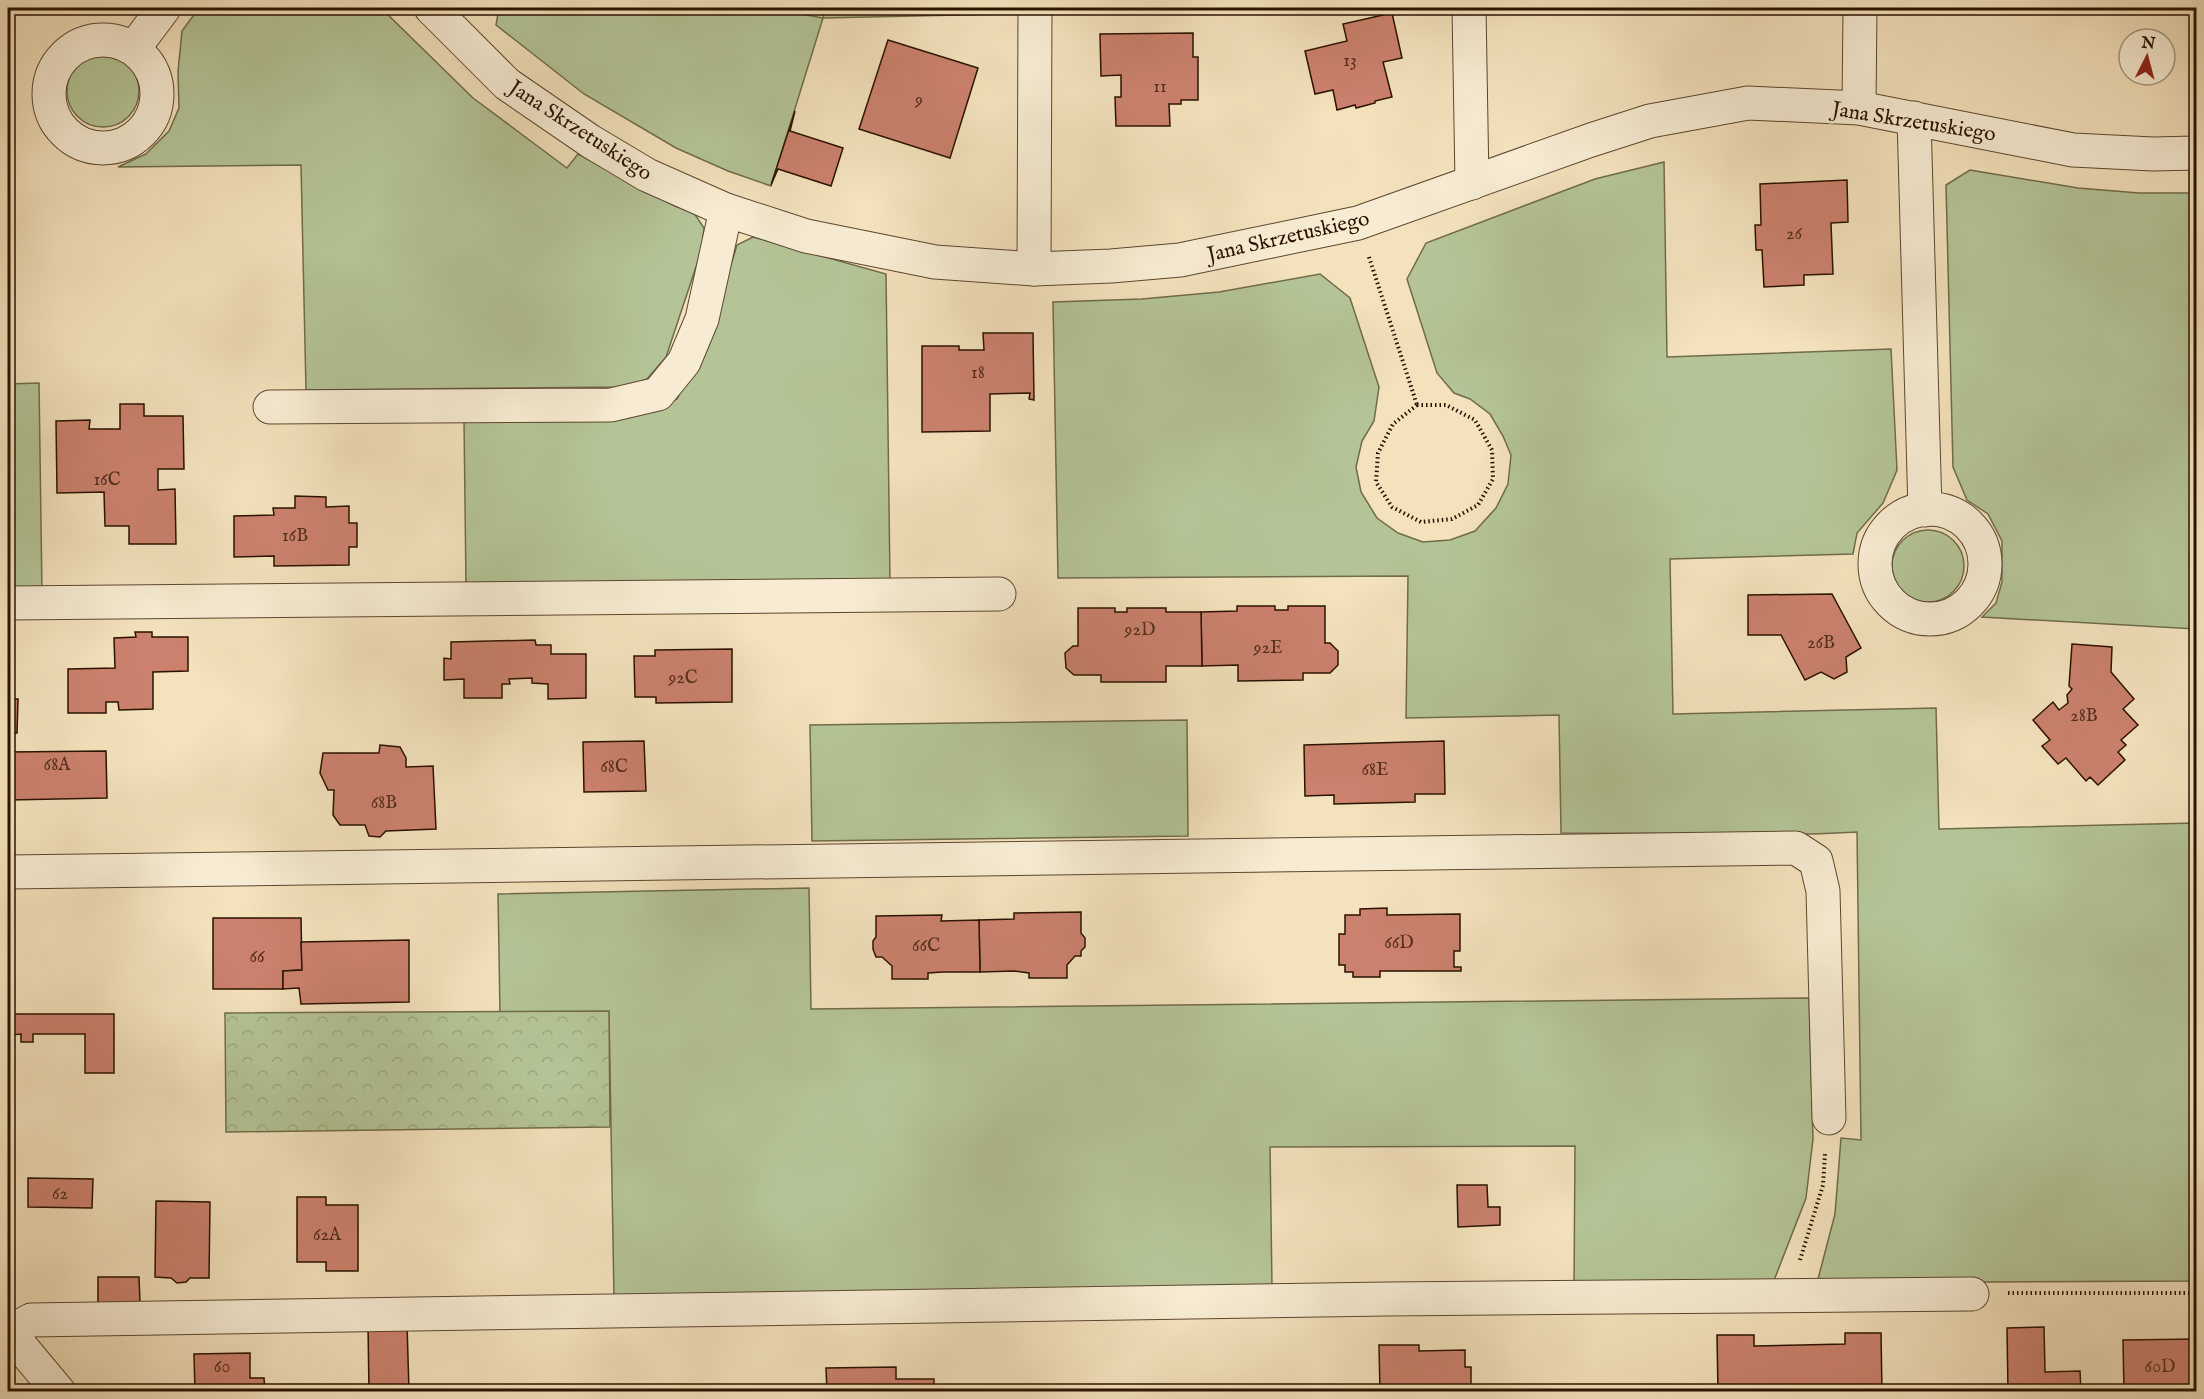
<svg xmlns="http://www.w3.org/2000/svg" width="2204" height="1399" viewBox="0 0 2204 1399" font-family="'IM FELL English',serif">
<defs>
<pattern id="forest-crowns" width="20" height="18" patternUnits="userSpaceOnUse" patternTransform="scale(1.5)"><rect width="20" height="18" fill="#b4c496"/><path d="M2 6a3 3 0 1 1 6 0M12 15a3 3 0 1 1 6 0" fill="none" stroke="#9ba780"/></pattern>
</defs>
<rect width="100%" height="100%" fill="#f3e2bc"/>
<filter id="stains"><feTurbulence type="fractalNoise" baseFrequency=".00333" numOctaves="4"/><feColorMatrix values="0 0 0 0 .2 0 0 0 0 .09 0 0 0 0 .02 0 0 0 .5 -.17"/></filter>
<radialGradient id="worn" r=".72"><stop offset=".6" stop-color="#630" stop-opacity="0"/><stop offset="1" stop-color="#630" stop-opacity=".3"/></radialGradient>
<g fill="#b4c496" stroke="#706b4b" stroke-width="1.5">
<path d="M199 8H381L473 98 567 168 578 154 675 206 694 213 704 228 702 249 666 357 647 379 628 387 306 390 301 165 118 167 146 154 169 131 179 108 178 72 182 31Z"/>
<path d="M499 8H770L823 18V8H1006V14L823 18 771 186 728 171 676 148 584 94 496 25Z"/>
<path d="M1064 8H1257V10L1064 12Z"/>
<circle cx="103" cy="91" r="36"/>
<path d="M1664 162 1667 357 1891 349 1897 470 1883 503 1857 533 1853 554 1670 559 1673 714 1936 708 1939 829 2196 823V1281L1817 1283 1835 1214 1841 1138 1861 1140 1857 832 1814 834 1561 833 1559 715 1406 718 1408 576 1058 578 1053 302 1142 299 1219 292 1320 274 1350 298 1379 387 1374 421 1362 441 1356 467 1361 492 1377 518 1398 533 1423 542 1450 540 1475 531 1496 508 1508 484 1511 455 1503 436 1490 414 1470 399 1454 393 1437 373 1407 279 1426 243 1595 179Z"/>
<path d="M1970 170 2078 188 2139 193H2196V629L1982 617 1996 603 2002 582V541L1988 514 1967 500 1953 467 1946 185Z"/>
<path d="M753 237 886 274 890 582 466 586 464 420 652 411 677 399 705 348 737 245Z"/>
<path d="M39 383 42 593H8V384Z"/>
<circle cx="1928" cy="566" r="36"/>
<path d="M1187 720 1188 836 812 841 810 725Z"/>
<path d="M809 888 811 1009 1809 998 1813 1139 1806 1198 1773 1283 1574 1289 1575 1146 1270 1147 1272 1287 614 1298 609 1012 500 1013 498 894Z"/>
</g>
<path fill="url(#forest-crowns)" stroke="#706b4b" stroke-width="1.5" d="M609 1011 610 1127 226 1132 225 1013Z"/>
<g fill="#cb816d" stroke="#2b1200" stroke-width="1.5">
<path d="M1392 13 1402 58 1383 62 1392 97 1375 101V103L1356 108 1355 105 1337 110 1333 90 1315 94 1305 51 1347 41 1343 24Z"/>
<path d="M1193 33V57H1198V100H1181V104H1169L1170 126H1116L1115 97H1121V75L1101 76 1100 34Z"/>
<path d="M888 40 978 68 950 158 859 129Z"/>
<path d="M795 111 790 131 843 148 831 186 778 169 771 185Z"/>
<path d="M1847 180 1848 222 1831 223 1833 274 1804 275V285L1764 287 1762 250H1756L1755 225H1761L1760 184Z"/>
<path d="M983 333H1033L1034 400 1029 399 1030 393 990 394V431L922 432V346H959V350H984Z"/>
<path d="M120 404H144V416H183L184 469H158V490L175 489 176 544H129V526H105L104 492 57 493 56 421 90 420 89 429H120Z"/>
<path d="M295 496 326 497V507L349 506V523H357V547H349V565L274 566V556L234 557V516L274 515 273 508H295Z"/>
<path d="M1832 594 1861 648 1846 657 1847 672 1834 679 1821 672 1805 680 1781 635H1748V595Z"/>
<path d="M1237 606H1275V610H1288V606H1325V643H1330L1338 651V665L1330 673H1303V680L1238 681V665L1202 666 1201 612 1237 611Z"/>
<path d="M1078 608H1115V612H1127V608H1166V612H1201L1202 666H1166V682H1101V675H1074L1066 668 1065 653 1073 646H1078Z"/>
<path d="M135 632H152V637H188V671L153 672V709L119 710 118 702H106V713H68V669L115 668 114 638 136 637Z"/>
<path d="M535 640 536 645H551V654H586V698L548 699V684L532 683V678L509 679 510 684H502V698H464V679L444 680V658L451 659V642Z"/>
<path d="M2072 644 2112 647 2111 672 2134 699 2123 709 2138 725 2121 740 2126 745 2118 752 2125 760 2098 785 2090 777 2086 781 2066 758 2058 764 2042 746 2050 740 2033 720 2053 702 2059 710 2068 703 2067 695 2072 689 2069 686Z"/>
<path d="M732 649V702L656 703V697H635L634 656H655V650Z"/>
<path d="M8 699H18L17 733H8Z"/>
<path d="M644 741 646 791 584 792 583 742Z"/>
<path d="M1444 741 1445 794H1415V802L1334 804V795L1305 796 1304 745Z"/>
<path d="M380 745 400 747 406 758V767L433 766 436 829 386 831 380 837 369 836 365 825H340L333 815 334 790H328L320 773 323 753H379Z"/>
<path d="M106 751 107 798 9 800 8 752Z"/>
<path d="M1387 908V915L1460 914V951H1454V967H1461V971H1380V977H1353V972H1345V965H1339V934H1345V915H1360V909Z"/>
<path d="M1081 912V933L1085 938V947L1081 951V956H1075L1067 965V978H1029V973L1014 971 980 972 979 920 1014 919V913Z"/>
<path d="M942 915 941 921 979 920 980 972H943L928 973V979H892V966L882 957H876L873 949V941L876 937V916Z"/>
<path d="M213 918H301L302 970 283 971V989H213Z"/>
<path d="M409 940V1002L301 1004 299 988 283 989V971L302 970 301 942Z"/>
<path d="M11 1014H114V1073H85V1034H33V1042H21V1034L11 1035Z"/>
<path d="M28 1178 93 1179 92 1208 28 1207Z"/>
<path d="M1457 1185H1487L1488 1207H1500V1225L1458 1227Z"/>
<path d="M297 1197H326V1205H358V1271H326V1262H297Z"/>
<path d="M156 1201 210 1202 209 1278H190L186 1282 177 1283 171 1278 155 1277Z"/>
<path d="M98 1277H139L140 1303H98Z"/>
<path d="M407 1323 409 1392H369L368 1324Z"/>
<path d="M2044 1327 2045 1372 2080 1371 2081 1392H2008L2007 1328Z"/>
<path d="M1845 1333H1881L1882 1392H1718L1717 1335H1754V1346L1845 1344Z"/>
<path d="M2196 1339V1392H2124L2123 1340Z"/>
<path d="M1379 1345H1419V1351L1465 1350V1367H1471V1390H1465V1392H1380Z"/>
<path d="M250 1353V1378H264L265 1392H195L194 1354Z"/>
<path d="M896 1367V1379H934V1392H827L826 1368Z"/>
</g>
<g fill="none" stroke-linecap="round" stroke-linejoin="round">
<g stroke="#5d462f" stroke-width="35">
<g id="minor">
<path d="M431 8 507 84 590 141 647 175 726 210 806 236 935 262 1034 269 1111 266 1180 260 1358 223 1591 140 1650 121 1748 103 1859 108 2073 150 2153 154 2196 153"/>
<path d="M1469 8 1472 183"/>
<circle cx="103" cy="94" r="54"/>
<path d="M134 48 164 8"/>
<path d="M1859 108 1860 8"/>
<path d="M1914 118 1925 510"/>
<path d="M1034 269 1035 8"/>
<path d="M270 407 611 405 658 394 684 362 702 319 726 210"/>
<circle cx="1930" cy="564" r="55"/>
<path d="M8 603 999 594"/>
<path d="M8 872 1796 848 1816 861 1823 891 1829 1118"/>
<path d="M8 1331 59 1392"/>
<path d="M9 1332 31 1320 1387 1299 1972 1294"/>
</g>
</g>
<g stroke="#2b1200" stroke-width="4" stroke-dasharray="1.5 3" stroke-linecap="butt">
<path d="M1369 257 1417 405"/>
<path d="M1417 405H1446L1475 420 1492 450 1493 479 1478 505 1452 519 1421 522 1392 507 1376 482 1378 453 1393 424Z"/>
<path d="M1800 1260 1823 1185 1825 1154"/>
<path d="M2008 1293H2196"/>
</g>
<use href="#minor" stroke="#f7ecd3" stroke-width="33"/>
</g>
<g text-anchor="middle" stroke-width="5" stroke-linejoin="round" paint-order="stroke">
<g font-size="18" fill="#532e1b">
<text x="1350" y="66">13</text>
<text x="1160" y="92">11</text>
<text x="919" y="105">9</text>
<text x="1794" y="239">26</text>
<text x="978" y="378">18</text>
<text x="107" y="485">16C</text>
<text x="295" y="541">16B</text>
<text x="1140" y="635">92D</text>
<text x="1821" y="648">26B</text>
<text x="1268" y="653">92E</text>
<text x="683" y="683">92C</text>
<text x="2084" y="721">28B</text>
<text x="57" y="770">68A</text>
<text x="614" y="772">68C</text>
<text x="1375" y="775">68E</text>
<text x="384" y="808">68B</text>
<text x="1399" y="948">66D</text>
<text x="926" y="951">66C</text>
<text x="257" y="962">66</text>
<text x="60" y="1199">62</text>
<text x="327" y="1240">62A</text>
<text x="222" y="1372">60</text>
<text x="2160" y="1372">60D</text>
</g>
<g font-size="21" fill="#2b1200" stroke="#f7ecd3">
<text transform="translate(1914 121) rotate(9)" y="7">Jana Skrzetuskiego</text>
<text transform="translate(581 130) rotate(33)" y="7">Jana Skrzetuskiego</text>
<text transform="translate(1288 236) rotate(-13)" y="7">Jana Skrzetuskiego</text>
</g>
</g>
<rect width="2204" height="1399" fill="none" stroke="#f3e2bc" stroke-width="30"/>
<rect x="9" y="9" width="2186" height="1381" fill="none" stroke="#2b1200" stroke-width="3"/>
<rect x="15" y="15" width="2174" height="1369" fill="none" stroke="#2b1200" stroke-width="1.5"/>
<g transform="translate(2147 57) rotate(6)"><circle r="28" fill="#f7ecd3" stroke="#a5957f" stroke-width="1.5"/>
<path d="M0-4.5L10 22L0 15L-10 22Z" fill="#8f2418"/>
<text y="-9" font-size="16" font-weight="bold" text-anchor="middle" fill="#2b1200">N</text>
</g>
<rect width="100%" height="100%" filter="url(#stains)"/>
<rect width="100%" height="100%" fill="url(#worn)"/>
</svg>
